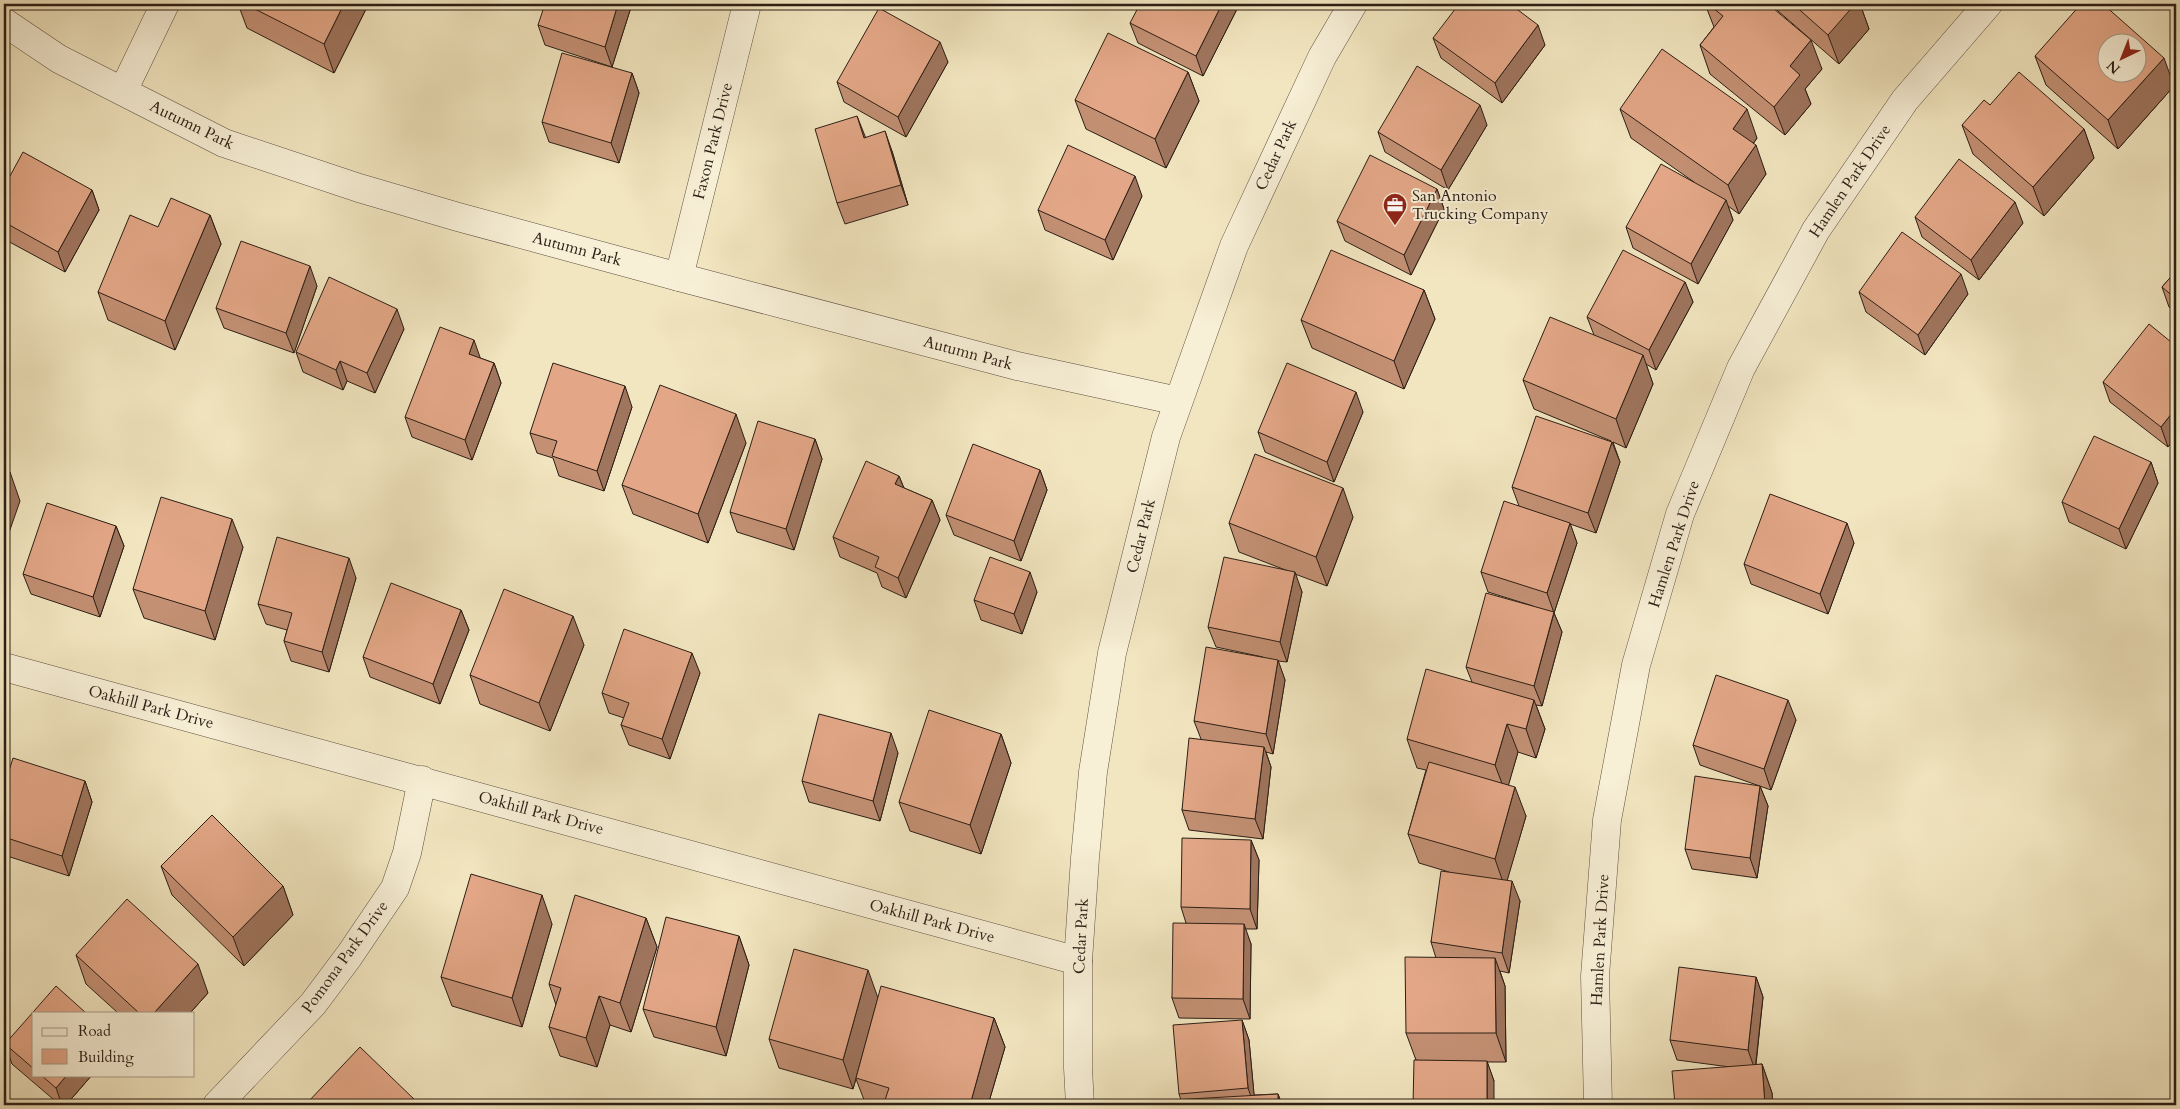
<svg xmlns="http://www.w3.org/2000/svg" width="2180" height="1109" viewBox="0 0 2180 1109" font-family="Cardo,serif">
	<rect width="100%" height="100%" fill="#f2e6c0"/>
	<filter id="stains"><feTurbulence type="fractalNoise" baseFrequency=".004" numOctaves="4"/><feColorMatrix values="0 0 0 0 .2 0 0 0 0 .09 0 0 0 0 .02 0 0 0 .5 -.17"/></filter>
	<radialGradient id="worn" r=".72"><stop offset=".6" stop-color="#630" stop-opacity="0"/><stop offset="1" stop-color="#630" stop-opacity=".3"/></radialGradient>
	<g fill="none" stroke-linecap="round" stroke-linejoin="round">
		<defs>
			<g id="minor">
				<polyline points="4,22 59,59 224,143 359,188 458,217 679,277 1017,366 1178,401"/>
				<polyline points="123,91 165,4"/>
				<polyline points="679,277 747,4"/>
				<polyline points="4,667 1078,961"/>
				<polyline points="217,1105 313,1004 349,956 395,888 407,853 422,780"/>
				<polyline points="1080,1105 1078,1068 1078,961 1085,858 1093,772 1112,653 1166,437 1234,246 1322,57 1353,4"/>
				<polyline points="1598,1105 1595,976 1607,820 1636,665 1680,514 1741,368 1816,230 1905,100 1988,4"/>
			</g>
		</defs>
		<use href="#minor" stroke="#5e5040" stroke-width="29"/>
		<use href="#minor" stroke="#f7efd6" stroke-width="28"/>
	</g>
	<g fill="#c39074" stroke="#2c1e15">
		<polygon points="238,4 368,4 368,5 334,73 247,28"/>
		<polygon points="632,4 612,67 545,45 538,25"/>
		<polygon points="1544,4 1553,4 1549,8"/>
		<polygon points="1705,4 1768,4 1822,69 1805,89 1811,104 1785,135 1710,74 1700,45 1714,27"/>
		<polygon points="1770,4 1860,4 1869,29 1839,64"/>
		<polygon points="1237,9 1203,76 1138,43 1130,23"/>
		<polygon points="1433,38 1545,45 1502,103 1441,58"/>
		<polygon points="2035,56 2174,86 2118,149 2046,85"/>
		<polygon points="948,62 906,137 844,102 837,82"/>
		<polygon points="1188,72 1199,101 1166,168 1086,129 1075,100"/>
		<polygon points="632,73 639,93 619,163 549,142 542,122"/>
		<polygon points="1990,105 2084,129 2094,158 2044,216 1973,154 1962,125"/>
		<polygon points="1620,109 1757,138 1753,144 1766,174 1739,214 1728,206 1733,220 1698,284 1633,248 1626,227 1694,182 1631,138"/>
		<polygon points="1487,125 1448,190 1385,152 1378,132"/>
		<polygon points="865,137 892,151 908,205 845,224 837,203"/>
		<polygon points="4,187 92,190 99,210 65,272 4,239"/>
		<polygon points="1437,189 1444,209 1411,275 1345,241 1337,221"/>
		<polygon points="1142,196 1113,260 1045,230 1038,210"/>
		<polygon points="210,215 221,244 175,350 108,320 98,292"/>
		<polygon points="1915,217 2023,223 1979,280 1922,237"/>
		<polygon points="2176,271 2176,313 2169,307 2162,287"/>
		<polygon points="1685,282 1693,302 1656,370 1646,364 1653,384 1626,448 1613,442 1620,462 1596,533 1570,524 1577,543 1554,613 1562,632 1542,706 1536,705 1545,729 1536,758 1518,752 1508,785 1526,816 1507,880 1520,901 1509,973 1500,971 1505,986 1506,1062 1487,1062 1494,1081 1416,1060 1406,1033 1436,958 1431,942 1449,872 1419,863 1408,834 1426,770 1417,768 1407,739 1472,682 1466,667 1533,606 1488,592 1481,572 1519,506 1512,487 1611,441 1534,409 1523,380 1594,335 1587,317"/>
		<polygon points="317,286 294,353 224,328 216,308"/>
		<polygon points="1424,290 1435,319 1404,389 1312,348 1301,320"/>
		<polygon points="1859,292 1968,294 1925,355 1866,312"/>
		<polygon points="404,329 375,393 347,381 343,390 303,372 296,352"/>
		<polygon points="2176,346 2176,437 2168,447 2110,402 2103,382"/>
		<polygon points="480,358 494,363 501,383 472,460 412,437 405,417"/>
		<polygon points="632,407 604,491 559,476 553,458 537,453 530,433"/>
		<polygon points="1363,412 1334,482 1265,452 1258,432"/>
		<polygon points="815,439 822,459 794,550 737,532 730,512"/>
		<polygon points="746,443 708,543 633,514 622,485"/>
		<polygon points="2151,462 2158,483 2126,549 2069,522 2062,502"/>
		<polygon points="1040,470 1047,490 1021,561 954,535 946,515"/>
		<polygon points="899,476 904,488 932,500 940,520 906,598 882,587 877,573 840,557 833,537"/>
		<polygon points="1353,517 1327,586 1295,574 1302,592 1287,662 1278,661 1285,680 1273,754 1266,752 1271,767 1263,839 1189,830 1182,810 1201,739 1194,721 1263,657 1216,647 1208,627 1288,571 1239,552 1229,523"/>
		<polygon points="116,526 124,546 100,617 31,594 23,574"/>
		<polygon points="1854,543 1828,614 1751,584 1744,564"/>
		<polygon points="243,547 215,640 144,618 133,589"/>
		<polygon points="356,578 329,672 291,661 284,641 287,630 266,624 258,604"/>
		<polygon points="1037,592 1022,634 981,620 974,600"/>
		<polygon points="461,610 469,630 440,704 370,677 363,657"/>
		<polygon points="584,645 550,731 480,704 470,675"/>
		<polygon points="700,673 670,759 629,745 621,725 624,718 609,713 602,693"/>
		<polygon points="1796,720 1771,790 1700,765 1693,745"/>
		<polygon points="1001,734 1011,763 981,854 910,831 899,802"/>
		<polygon points="898,753 880,821 809,802 802,781"/>
		<polygon points="85,781 92,802 69,876 4,855 4,787"/>
		<polygon points="1760,786 1768,806 1757,878 1692,869 1685,849"/>
		<polygon points="1251,840 1259,860 1257,929 1245,929 1251,944 1250,1019 1179,1018 1172,998 1186,923 1181,907"/>
		<polygon points="161,866 283,886 293,915 244,966 172,895"/>
		<polygon points="646,918 657,947 631,1032 610,1025 597,1067 560,1056 549,1027 556,1005 549,984"/>
		<polygon points="552,924 522,1027 452,1006 441,977"/>
		<polygon points="739,936 749,965 726,1056 654,1037 643,1009"/>
		<polygon points="76,955 208,993 190,1013 118,1013 86,984"/>
		<polygon points="1756,977 1763,997 1756,1065 1762,1064 1772,1093 1773,1105 1675,1105 1730,1067 1677,1060 1670,1040"/>
		<polygon points="878,997 994,1018 1005,1047 988,1105 866,1105 856,1079 853,1089 779,1068 769,1039"/>
		<polygon points="34,1013 34,1075 92,1075 66,1105 60,1105 12,1064 5,1044"/>
		<polygon points="1242,1020 1249,1040 1254,1095 1278,1094 1282,1105 1172,1105 1181,1100 1179,1094"/>
	</g>
	<g fill="#9f755e" stroke="#2c1e15">
		<polygon points="344,4 368,4 368,5 334,73 324,44"/>
		<polygon points="618,4 632,4 612,67 605,47"/>
		<polygon points="1222,4 1235,4 1237,9 1203,76 1196,56"/>
		<polygon points="1547,4 1553,4 1549,8"/>
		<polygon points="1847,4 1860,4 1869,29 1839,64 1828,35"/>
		<polygon points="1538,25 1545,45 1502,103 1495,83"/>
		<polygon points="1811,40 1822,69 1805,89 1811,104 1785,135 1774,107 1790,66"/>
		<polygon points="940,42 948,62 906,137 898,117"/>
		<polygon points="2164,58 2174,86 2118,149 2108,120"/>
		<polygon points="1188,72 1199,101 1166,168 1155,139"/>
		<polygon points="632,73 639,93 619,163 611,143"/>
		<polygon points="1480,105 1487,125 1448,190 1441,170"/>
		<polygon points="1747,109 1757,138 1743,158 1733,129"/>
		<polygon points="857,116 865,136 871,158 864,138"/>
		<polygon points="2084,129 2094,158 2044,216 2033,187"/>
		<polygon points="885,131 892,151 908,205 901,185"/>
		<polygon points="1756,145 1766,174 1739,214 1728,185"/>
		<polygon points="1135,176 1142,196 1113,260 1105,240"/>
		<polygon points="1437,189 1444,209 1411,275 1404,255"/>
		<polygon points="92,190 99,210 65,272 58,252"/>
		<polygon points="1726,200 1733,220 1698,284 1691,264"/>
		<polygon points="2015,202 2023,223 1979,280 1971,260"/>
		<polygon points="210,215 221,244 175,350 165,321"/>
		<polygon points="310,266 317,286 294,353 286,333"/>
		<polygon points="1961,274 1968,294 1925,355 1918,335"/>
		<polygon points="1685,282 1693,302 1656,370 1649,350"/>
		<polygon points="1424,290 1435,319 1404,389 1394,361"/>
		<polygon points="397,309 404,329 375,393 367,373"/>
		<polygon points="474,340 481,360 469,354"/>
		<polygon points="1643,355 1653,384 1626,448 1616,419"/>
		<polygon points="340,361 347,381 343,390 336,370"/>
		<polygon points="494,363 501,383 472,460 465,440"/>
		<polygon points="625,386 632,407 604,491 597,471"/>
		<polygon points="1356,392 1363,412 1334,482 1327,462"/>
		<polygon points="2176,408 2176,437 2168,447 2161,427"/>
		<polygon points="736,414 746,443 708,543 698,514"/>
		<polygon points="815,439 822,459 794,550 786,529"/>
		<polygon points="1612,442 1620,462 1596,533 1588,513"/>
		<polygon points="2151,462 2158,483 2126,549 2119,529"/>
		<polygon points="1040,470 1047,490 1021,561 1014,541"/>
		<polygon points="10,472 20,501 4,547 4,489"/>
		<polygon points="899,476 907,496 895,484"/>
		<polygon points="1343,488 1353,517 1327,586 1316,557"/>
		<polygon points="932,500 940,520 906,598 898,578"/>
		<polygon points="232,519 243,547 215,640 205,611"/>
		<polygon points="1570,523 1577,543 1554,613 1562,632 1542,706 1534,686 1554,613 1547,593"/>
		<polygon points="1847,523 1854,543 1828,614 1820,594"/>
		<polygon points="116,526 124,546 100,617 93,597"/>
		<polygon points="349,558 356,578 329,672 322,652"/>
		<polygon points="1030,572 1037,592 1022,634 1014,614"/>
		<polygon points="1295,572 1302,592 1287,662 1280,642"/>
		<polygon points="461,610 469,630 440,704 433,684"/>
		<polygon points="573,616 584,645 550,731 539,703"/>
		<polygon points="692,653 700,673 670,759 662,739"/>
		<polygon points="1278,660 1285,680 1273,754 1266,734"/>
		<polygon points="1534,700 1545,729 1536,758 1526,729"/>
		<polygon points="1788,700 1796,720 1771,790 1764,769"/>
		<polygon points="1507,724 1518,752 1506,794 1495,765"/>
		<polygon points="891,733 898,753 880,821 873,801"/>
		<polygon points="1001,734 1011,763 981,854 970,825"/>
		<polygon points="1264,747 1271,767 1263,839 1255,819"/>
		<polygon points="85,781 92,802 69,876 62,856"/>
		<polygon points="1760,786 1768,806 1757,878 1750,858"/>
		<polygon points="1515,787 1526,816 1505,888 1495,859"/>
		<polygon points="1251,840 1259,860 1257,929 1250,909"/>
		<polygon points="1512,881 1520,901 1509,973 1502,953"/>
		<polygon points="283,886 293,915 244,966 233,937"/>
		<polygon points="542,895 552,924 522,1027 512,998"/>
		<polygon points="646,918 657,947 631,1032 620,1003"/>
		<polygon points="1244,924 1251,944 1250,1019 1243,999"/>
		<polygon points="739,936 749,965 726,1056 716,1027"/>
		<polygon points="1495,958 1505,986 1506,1062 1496,1033"/>
		<polygon points="198,964 208,993 190,1013 154,1013"/>
		<polygon points="868,970 878,998 853,1089 843,1060"/>
		<polygon points="1756,977 1763,997 1755,1070 1748,1050"/>
		<polygon points="599,996 610,1025 597,1067 586,1038"/>
		<polygon points="994,1018 1005,1047 988,1105 970,1105"/>
		<polygon points="1242,1020 1249,1040 1255,1105 1254,1105 1248,1088"/>
		<polygon points="1487,1061 1494,1081 1494,1105 1487,1105"/>
		<polygon points="1762,1064 1772,1093 1773,1105 1765,1105"/>
		<polygon points="67,1075 92,1075 66,1105 62,1105 56,1088"/>
		<polygon points="1278,1094 1282,1105 1278,1105"/>
	</g>
	<g fill="#e3a787" stroke="#2c1e15" fill-rule="evenodd">
		<polygon points="245,4 344,4 324,44"/>
		<polygon points="545,4 618,4 605,47 538,25"/>
		<polygon points="1140,4 1222,4 1196,56 1130,23"/>
		<polygon points="1459,4 1510,4 1538,25 1495,83 1433,38"/>
		<polygon points="1708,4 1768,4 1811,40 1790,66 1800,75 1774,107 1700,45 1723,16"/>
		<polygon points="1793,4 1855,4 1828,35"/>
		<path d="M2081,4H2103L2164,58L2108,120L2035,56ZM2108,42H2138V72H2108Z"/>
		<polygon points="879,8 940,42 898,117 837,82"/>
		<polygon points="1108,33 1188,72 1155,139 1075,100"/>
		<polygon points="1662,49 1747,109 1733,129 1756,145 1728,185 1620,109"/>
		<polygon points="562,53 632,73 611,143 542,122"/>
		<polygon points="1417,66 1480,105 1441,170 1378,132"/>
		<polygon points="2019,72 2084,129 2033,187 1962,125 1984,100 1990,105"/>
		<polygon points="857,116 864,138 885,131 901,185 837,203 815,129"/>
		<polygon points="1068,145 1135,176 1105,240 1038,210"/>
		<polygon points="23,152 92,190 58,252 4,222 4,187"/>
		<polygon points="1370,155 1437,189 1404,255 1337,221"/>
		<polygon points="1959,159 2015,202 1971,260 1915,217"/>
		<polygon points="1661,164 1726,200 1691,264 1626,227"/>
		<polygon points="171,198 210,215 165,321 98,292 130,215 158,227"/>
		<polygon points="1902,232 1961,274 1918,335 1859,292"/>
		<polygon points="241,241 310,266 286,333 216,308"/>
		<polygon points="1331,250 1424,290 1394,361 1301,320"/>
		<polygon points="1623,250 1685,282 1649,350 1587,317"/>
		<polygon points="2176,271 2176,299 2162,287"/>
		<polygon points="329,277 397,309 367,373 340,361 336,370 296,352"/>
		<polygon points="1550,317 1643,355 1616,419 1523,380"/>
		<polygon points="2149,324 2176,346 2176,408 2161,427 2103,382"/>
		<polygon points="440,327 474,340 469,354 494,363 465,440 405,417"/>
		<polygon points="553,363 625,386 597,471 552,456 557,441 530,433"/>
		<polygon points="1287,363 1356,392 1327,462 1258,432"/>
		<polygon points="660,385 736,414 698,514 622,485"/>
		<polygon points="1536,416 1612,442 1588,513 1512,487"/>
		<polygon points="758,421 815,439 786,529 730,512"/>
		<polygon points="2094,436 2151,462 2119,529 2062,502"/>
		<polygon points="973,444 1040,470 1014,541 946,515"/>
		<polygon points="1255,454 1343,488 1316,557 1229,523"/>
		<polygon points="866,461 899,476 895,484 932,500 898,578 875,567 879,557 833,537"/>
		<polygon points="4,470 10,472 4,489"/>
		<polygon points="1770,494 1847,523 1820,594 1744,564"/>
		<polygon points="161,497 232,519 205,611 133,589"/>
		<polygon points="1504,501 1570,523 1547,593 1481,572"/>
		<polygon points="47,503 116,526 93,597 23,574"/>
		<polygon points="277,537 349,558 322,652 284,641 292,613 258,604"/>
		<polygon points="990,557 1030,572 1014,614 974,600"/>
		<polygon points="1224,557 1295,572 1280,642 1208,627"/>
		<polygon points="391,583 461,610 433,684 363,657"/>
		<polygon points="504,589 573,616 539,703 470,675"/>
		<polygon points="1486,593 1554,612 1534,686 1466,667"/>
		<polygon points="624,629 692,653 662,739 621,725 629,703 602,693"/>
		<polygon points="1206,647 1278,660 1266,734 1194,721"/>
		<polygon points="1426,669 1534,700 1526,729 1507,724 1495,765 1407,739"/>
		<polygon points="1716,675 1788,700 1764,769 1693,745"/>
		<polygon points="929,710 1001,734 970,825 899,802"/>
		<polygon points="819,714 891,733 873,801 802,781"/>
		<polygon points="1189,738 1264,747 1255,819 1182,810"/>
		<polygon points="13,758 85,781 62,856 4,837 4,787"/>
		<polygon points="1429,762 1515,787 1495,859 1408,834"/>
		<polygon points="1695,776 1760,786 1750,858 1685,849"/>
		<polygon points="212,815 283,886 233,937 161,866"/>
		<polygon points="1182,838 1251,840 1250,909 1181,907"/>
		<polygon points="1441,871 1512,881 1502,953 1431,942"/>
		<polygon points="471,874 542,895 512,998 441,977"/>
		<polygon points="575,895 646,918 620,1003 599,996 586,1038 549,1027 561,988 549,984"/>
		<polygon points="127,899 198,964 154,1013 139,1013 76,955"/>
		<polygon points="666,917 739,936 716,1027 643,1009"/>
		<polygon points="1173,923 1244,924 1243,999 1172,998"/>
		<polygon points="794,949 868,970 843,1060 769,1039"/>
		<polygon points="1405,957 1495,958 1496,1033 1406,1033"/>
		<polygon points="1679,967 1756,977 1748,1050 1670,1040"/>
		<polygon points="56,986 86,1013 34,1013 34,1069 5,1044"/>
		<polygon points="881,986 994,1018 970,1105 903,1105 885,1100 889,1088 856,1078"/>
		<polygon points="1242,1020 1248,1088 1179,1094 1173,1025"/>
		<polygon points="360,1047 417,1102 418,1101 423,1105 311,1105 308,1102"/>
		<polygon points="1414,1060 1487,1061 1487,1105 1413,1105"/>
		<polygon points="1762,1064 1765,1105 1675,1105 1672,1071"/>
		<polygon points="41,1075 67,1075 56,1088"/>
		<polygon points="1278,1094 1278,1105 1172,1105 1172,1100"/>
	</g>
	<defs>
		<symbol id="office-pin" viewBox="-11 -11 22 30"><path d="M0 17L-7.5 6A9.5 9.5 0 1 1 7.5 6Z" fill="#8f2418" stroke="#f7efd6"/><path d="M-6-3h4V-5.5h4V-3h4V5H-6ZM-1-4.5V-3h2v-1.5ZM-6 0V1H6V0Z" fill="#fff"/></symbol>
	</defs>
	<g fill-rule="evenodd">
		<use href="#office-pin" x="1381" y="191" width="28" height="38"/>
	</g>
	<g text-anchor="middle" dominant-baseline="central" stroke-width="4" stroke-linejoin="round" paint-order="stroke">
		<g font-size="16" fill="#2c1e15" stroke="#f7efd6">
			<text transform="translate(192 125) rotate(26)">Autumn Park</text>
			<text transform="translate(713 141) rotate(-76)">Faxon Park Drive</text>
			<text transform="translate(1276 155) rotate(-65)">Cedar Park</text>
			<text transform="translate(1850 181) rotate(-56)">Hamlen Park Drive</text>
			<text transform="translate(577 249) rotate(15)">Autumn Park</text>
			<text transform="translate(968 353) rotate(15)">Autumn Park</text>
			<text transform="translate(1141 536) rotate(-76)">Cedar Park</text>
			<text transform="translate(1674 544) rotate(-72)">Hamlen Park Drive</text>
			<text transform="translate(151 707) rotate(15)">Oakhill Park Drive</text>
			<text transform="translate(541 813) rotate(15)">Oakhill Park Drive</text>
			<text transform="translate(932 921) rotate(15)">Oakhill Park Drive</text>
			<text transform="translate(1081 936) rotate(-87)">Cedar Park</text>
			<text transform="translate(1600 940) rotate(-87)">Hamlen Park Drive</text>
			<text transform="translate(345 957) rotate(-54)">Pomona Park Drive</text>
		</g>
		<g font-size="16" fill="#2c1e15" stroke="#f7efd6" text-anchor="start">
			<text x="1412" y="196">San Antonio<tspan x="1412" dy="18">Trucking Company</tspan></text>
		</g>
	</g>
	<rect width="2180" height="1109" fill="none" stroke="#f2e6c0" stroke-width="20"/>
	<rect x="5" y="5" width="2170" height="1099" fill="none" stroke="#2c1e15" stroke-width="2.5"/>
	<rect x="10" y="10" width="2160" height="1089" fill="none" stroke="#2c1e15"/>
	<rect x="32" y="1012" width="162" height="65" fill="#f7efd6" stroke="#a69b89"/>
	<rect x="42" y="1028" width="25" height="8" fill="#f7efd6" stroke="#a69b89"/>
	<text x="78" y="1036" font-size="15" fill="#2c1e15">Road</text>
	<rect x="42" y="1049" width="25" height="15" fill="#e3a787" stroke="#a69b89"/>
	<text x="78" y="1062" font-size="15" fill="#2c1e15">Building</text>
	<g transform="translate(2122 58) rotate(223)"><circle r="24" fill="#f7efd6" stroke="#a69b89"/>
	<path d="M0-4L9 19L0 12L-9 19Z" fill="#8f2418"/>
	<text y="-8" font-size="14" font-weight="bold" text-anchor="middle" fill="#2c1e15">N</text>
	</g>
	<rect width="100%" height="100%" filter="url(#stains)"/>
	<rect width="100%" height="100%" fill="url(#worn)"/>
</svg>
